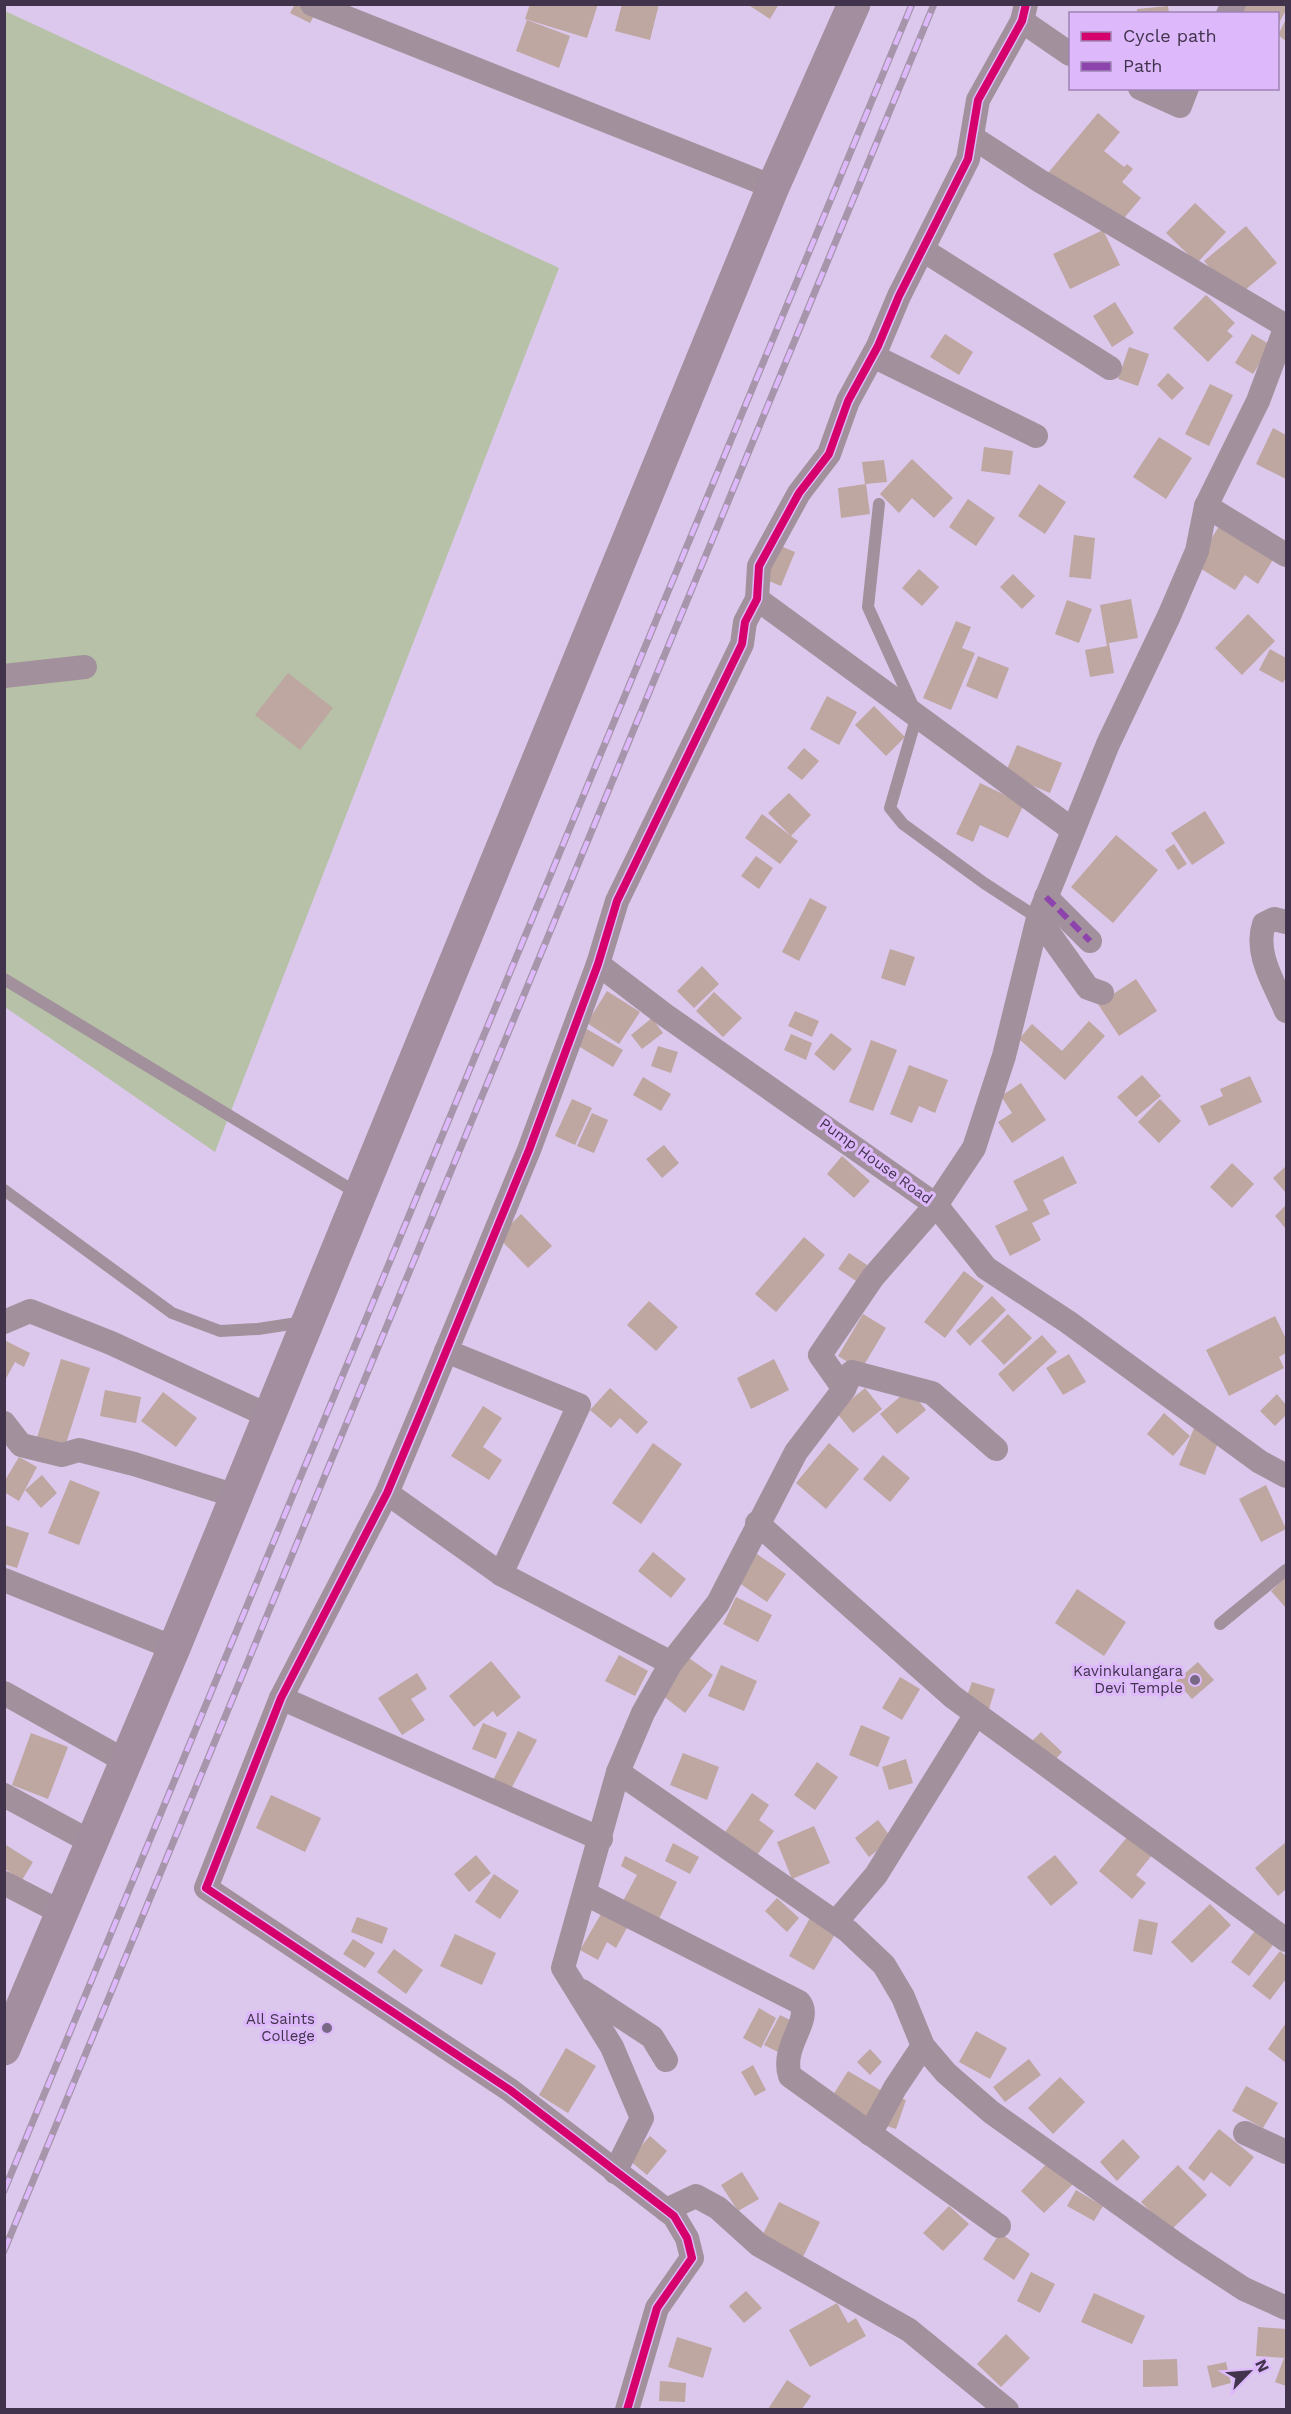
<svg xmlns="http://www.w3.org/2000/svg" width="1291" height="2414" viewBox="0 0 1291 2414" font-family="'Work Sans',sans-serif">
	<rect width="100%" height="100%" fill="#dcc8ec"/>
	<polygon fill="#b6c1a7" points="5,11 559,268 215,1152 5,1007"/>
	<g fill="#bea6a1">
		<polygon points="295,4 307,4 317,10 310,23 290,13"/>
		<polygon points="530,4 598,4 587,38 525,19"/>
		<polygon points="622,4 659,4 650,40 615,31"/>
		<polygon points="747,4 779,4 770,19"/>
		<polygon points="1241,4 1286,4 1286,10 1278,25 1278,14 1235,14"/>
		<polygon points="1168,6 1169,14 1137,14 1137,9"/>
		<polygon points="1286,19 1286,41 1278,35"/>
		<polygon points="527,20 570,36 559,68 516,51"/>
		<polygon points="1098,113 1120,132 1104,151 1124,167 1127,164 1133,169 1122,182 1141,198 1114,230 1048,173"/>
		<polygon points="1195,203 1226,232 1197,263 1166,233"/>
		<polygon points="1246,226 1277,263 1244,291 1232,293 1204,261"/>
		<polygon points="1103,230 1120,265 1070,289 1053,254"/>
		<polygon points="1206,295 1235,323 1227,331 1233,336 1208,362 1173,328"/>
		<polygon points="1115,302 1134,333 1112,347 1093,316"/>
		<polygon points="945,334 973,352 959,375 930,357"/>
		<polygon points="1252,334 1271,345 1253,374 1235,363"/>
		<polygon points="1129,347 1149,354 1138,386 1118,379"/>
		<polygon points="1168,373 1184,388 1172,400 1157,385"/>
		<polygon points="1210,384 1233,395 1209,446 1185,434"/>
		<polygon points="1273,428 1286,435 1286,479 1256,464"/>
		<polygon points="1159,437 1192,458 1166,499 1133,477"/>
		<polygon points="984,447 1013,451 1010,475 981,471"/>
		<polygon points="912,459 953,498 934,518 912,498 899,513 880,494"/>
		<polygon points="884,460 887,482 865,484 862,462"/>
		<polygon points="866,484 870,514 841,518 838,488"/>
		<polygon points="1039,484 1066,502 1045,534 1018,516"/>
		<polygon points="968,499 995,518 976,546 949,527"/>
		<polygon points="1221,523 1274,558 1258,584 1245,575 1235,590 1195,565"/>
		<polygon points="1074,535 1095,538 1091,579 1069,577"/>
		<polygon points="778,545 795,552 781,586 764,579"/>
		<polygon points="919,569 939,587 922,606 902,588"/>
		<polygon points="1013,574 1035,596 1022,609 1000,587"/>
		<polygon points="1131,599 1138,638 1109,643 1114,673 1090,677 1085,650 1107,646 1100,605"/>
		<polygon points="1067,600 1092,609 1079,643 1055,634"/>
		<polygon points="1248,614 1275,641 1242,675 1215,648"/>
		<polygon points="956,621 971,627 962,648 975,653 951,710 923,698"/>
		<polygon points="1270,649 1286,658 1286,677 1283,683 1259,670"/>
		<polygon points="978,656 1009,668 997,699 966,686"/>
		<polygon points="288,673 333,708 300,750 255,715"/>
		<polygon points="827,696 857,712 839,745 810,729"/>
		<polygon points="874,706 905,737 886,756 855,725"/>
		<polygon points="1017,745 1062,763 1050,793 1005,774"/>
		<polygon points="804,748 819,761 802,780 787,768"/>
		<polygon points="980,783 1024,804 1008,838 980,825 973,842 956,834"/>
		<polygon points="789,793 811,815 791,836 798,841 780,864 745,838 762,814 791,836 768,813"/>
		<polygon points="1205,811 1225,843 1192,865 1171,833"/>
		<polygon points="1116,835 1158,870 1113,923 1071,887"/>
		<polygon points="1174,844 1187,864 1178,870 1165,850"/>
		<polygon points="756,856 773,868 759,889 741,876"/>
		<polygon points="810,898 827,907 799,961 782,952"/>
		<polygon points="890,949 915,957 905,986 881,978"/>
		<polygon points="702,966 719,984 694,1008 677,991"/>
		<polygon points="1136,979 1157,1011 1119,1036 1098,1004"/>
		<polygon points="607,991 640,1012 619,1044 587,1023"/>
		<polygon points="714,992 742,1018 723,1037 696,1011"/>
		<polygon points="795,1011 819,1021 812,1037 788,1026"/>
		<polygon points="652,1018 663,1033 642,1049 631,1035"/>
		<polygon points="1089,1021 1105,1036 1065,1080 1019,1039 1032,1024 1062,1051"/>
		<polygon points="585,1028 623,1050 613,1067 575,1044"/>
		<polygon points="831,1033 852,1049 834,1071 814,1054"/>
		<polygon points="791,1034 812,1043 806,1060 784,1050"/>
		<polygon points="871,1040 897,1050 873,1111 849,1102"/>
		<polygon points="658,1046 678,1052 671,1073 651,1066"/>
		<polygon points="909,1065 948,1080 935,1113 919,1106 912,1123 890,1114"/>
		<polygon points="1142,1075 1161,1096 1136,1117 1117,1097"/>
		<polygon points="1250,1076 1262,1102 1209,1126 1200,1106 1223,1096 1220,1089"/>
		<polygon points="643,1077 671,1094 661,1111 633,1095"/>
		<polygon points="1021,1083 1046,1120 1012,1143 998,1122 1012,1113 1001,1096"/>
		<polygon points="572,1099 592,1108 575,1145 555,1136"/>
		<polygon points="1160,1099 1181,1121 1159,1143 1138,1122"/>
		<polygon points="592,1113 608,1120 594,1153 577,1146"/>
		<polygon points="664,1145 679,1163 662,1178 646,1159"/>
		<polygon points="842,1156 870,1181 854,1198 827,1174"/>
		<polygon points="1063,1156 1077,1183 1043,1200 1050,1214 1032,1223 1041,1240 1010,1256 995,1226 1028,1210 1013,1181"/>
		<polygon points="1232,1163 1254,1184 1232,1208 1210,1187"/>
		<polygon points="1286,1166 1286,1193 1273,1178"/>
		<polygon points="1286,1205 1286,1229 1275,1216"/>
		<polygon points="521,1214 552,1246 528,1268 498,1237"/>
		<polygon points="804,1237 825,1255 776,1312 755,1294"/>
		<polygon points="849,1253 867,1265 856,1281 838,1269"/>
		<polygon points="964,1271 984,1286 945,1338 924,1322"/>
		<polygon points="992,1296 1006,1310 970,1346 956,1331"/>
		<polygon points="649,1301 678,1327 656,1351 627,1325"/>
		<polygon points="863,1314 886,1328 861,1370 838,1356"/>
		<polygon points="1008,1314 1032,1338 1004,1365 981,1341"/>
		<polygon points="1275,1316 1286,1339 1286,1353 1279,1357 1284,1368 1229,1396 1206,1350"/>
		<polygon points="1042,1335 1057,1352 1013,1392 998,1374"/>
		<polygon points="4,1340 30,1353 24,1367 15,1362 4,1382"/>
		<polygon points="1069,1354 1086,1382 1063,1395 1046,1368"/>
		<polygon points="61,1359 90,1368 64,1450 36,1441"/>
		<polygon points="774,1359 789,1390 751,1409 737,1378"/>
		<polygon points="610,1388 648,1422 637,1434 620,1418 611,1428 590,1410"/>
		<polygon points="865,1388 882,1409 853,1433 836,1412"/>
		<polygon points="909,1389 926,1410 897,1434 880,1414"/>
		<polygon points="105,1390 141,1397 136,1423 100,1416"/>
		<polygon points="163,1392 197,1418 176,1447 141,1421"/>
		<polygon points="1277,1394 1286,1405 1286,1415 1275,1426 1260,1411"/>
		<polygon points="483,1406 502,1418 483,1447 502,1460 489,1480 451,1456"/>
		<polygon points="1164,1413 1190,1436 1173,1456 1147,1434"/>
		<polygon points="1194,1428 1220,1438 1205,1475 1179,1465"/>
		<polygon points="653,1443 682,1464 641,1524 612,1503"/>
		<polygon points="829,1443 859,1469 826,1509 796,1483"/>
		<polygon points="883,1455 910,1478 890,1502 863,1479"/>
		<polygon points="19,1457 37,1467 19,1501 4,1492 4,1482"/>
		<polygon points="42,1475 57,1493 41,1508 25,1490"/>
		<polygon points="70,1480 100,1492 79,1545 48,1533"/>
		<polygon points="1266,1485 1286,1529 1261,1542 1239,1499"/>
		<polygon points="4,1525 29,1533 17,1568 4,1564"/>
		<polygon points="653,1552 686,1579 671,1598 638,1571"/>
		<polygon points="754,1552 786,1574 767,1602 735,1580"/>
		<polygon points="1286,1577 1286,1608 1271,1591"/>
		<polygon points="1077,1589 1126,1622 1104,1656 1055,1623"/>
		<polygon points="736,1597 772,1615 758,1642 723,1624"/>
		<polygon points="619,1655 648,1671 635,1696 605,1681"/>
		<polygon points="689,1658 713,1675 685,1713 662,1695"/>
		<polygon points="491,1661 521,1697 497,1717 493,1711 474,1727 449,1696"/>
		<polygon points="1198,1662 1214,1680 1192,1699 1176,1681"/>
		<polygon points="721,1665 757,1681 744,1711 708,1696"/>
		<polygon points="417,1673 427,1689 411,1699 425,1720 402,1735 378,1698"/>
		<polygon points="900,1677 920,1689 902,1720 882,1708"/>
		<polygon points="972,1682 995,1689 989,1709 965,1701"/>
		<polygon points="483,1723 507,1733 496,1759 472,1749"/>
		<polygon points="861,1725 890,1737 878,1767 849,1755"/>
		<polygon points="518,1731 537,1740 511,1789 493,1780"/>
		<polygon points="1041,1732 1062,1752 1054,1761 1032,1741"/>
		<polygon points="31,1733 68,1747 48,1799 12,1785"/>
		<polygon points="683,1753 719,1767 707,1800 670,1785"/>
		<polygon points="906,1759 913,1783 889,1790 882,1767"/>
		<polygon points="817,1762 838,1777 815,1810 794,1795"/>
		<polygon points="752,1793 769,1805 759,1820 774,1831 755,1858 723,1835"/>
		<polygon points="271,1795 321,1818 305,1852 256,1828"/>
		<polygon points="878,1820 892,1839 869,1857 855,1838"/>
		<polygon points="814,1826 830,1863 792,1879 777,1842"/>
		<polygon points="1128,1836 1152,1855 1136,1875 1146,1883 1132,1899 1099,1871"/>
		<polygon points="1286,1842 1286,1889 1278,1896 1255,1868"/>
		<polygon points="673,1843 699,1857 690,1874 665,1861"/>
		<polygon points="6,1845 33,1862 22,1880 5,1869"/>
		<polygon points="476,1855 491,1873 469,1892 454,1874"/>
		<polygon points="1055,1855 1078,1883 1051,1906 1027,1877"/>
		<polygon points="625,1856 677,1882 659,1919 623,1901 637,1875 621,1866"/>
		<polygon points="494,1874 519,1891 500,1919 475,1902"/>
		<polygon points="777,1898 799,1918 787,1932 765,1911"/>
		<polygon points="1210,1904 1231,1925 1192,1963 1171,1942"/>
		<polygon points="604,1909 629,1924 616,1948 607,1942 598,1960 580,1950"/>
		<polygon points="811,1916 837,1931 814,1970 789,1956"/>
		<polygon points="357,1917 388,1928 382,1944 351,1932"/>
		<polygon points="1139,1919 1158,1923 1152,1955 1133,1951"/>
		<polygon points="1258,1927 1276,1941 1249,1976 1231,1962"/>
		<polygon points="455,1934 496,1953 482,1985 440,1966"/>
		<polygon points="353,1939 375,1953 365,1968 343,1954"/>
		<polygon points="394,1949 423,1970 406,1994 377,1972"/>
		<polygon points="1280,1951 1286,1956 1286,1979 1270,2000 1252,1986"/>
		<polygon points="759,2008 776,2018 761,2048 743,2038"/>
		<polygon points="780,2015 798,2024 782,2054 764,2045"/>
		<polygon points="1286,2023 1286,2063 1268,2049"/>
		<polygon points="976,2031 1007,2048 990,2079 959,2062"/>
		<polygon points="566,2048 596,2066 568,2113 539,2095"/>
		<polygon points="870,2049 882,2062 870,2075 857,2062"/>
		<polygon points="1029,2059 1041,2075 1005,2102 993,2087"/>
		<polygon points="753,2065 766,2090 755,2096 741,2072"/>
		<polygon points="848,2071 887,2094 870,2124 830,2100"/>
		<polygon points="1060,2077 1085,2102 1053,2134 1028,2108"/>
		<polygon points="1246,2086 1278,2103 1263,2128 1232,2111"/>
		<polygon points="893,2096 906,2100 896,2129 884,2125"/>
		<polygon points="1219,2129 1254,2157 1230,2187 1211,2172 1204,2181 1188,2168"/>
		<polygon points="650,2136 667,2151 647,2175 629,2160"/>
		<polygon points="1123,2139 1140,2157 1117,2181 1100,2162"/>
		<polygon points="1052,2158 1076,2181 1044,2213 1021,2191"/>
		<polygon points="1178,2165 1207,2195 1170,2231 1141,2202"/>
		<polygon points="742,2172 759,2199 738,2211 721,2185"/>
		<polygon points="1076,2190 1103,2206 1094,2221 1067,2206"/>
		<polygon points="779,2202 820,2222 802,2259 761,2238"/>
		<polygon points="949,2206 969,2224 943,2251 923,2233"/>
		<polygon points="1000,2233 1030,2254 1014,2280 983,2259"/>
		<polygon points="1031,2272 1055,2284 1040,2313 1017,2301"/>
		<polygon points="746,2291 762,2308 744,2323 729,2306"/>
		<polygon points="1094,2293 1145,2316 1132,2344 1081,2322"/>
		<polygon points="837,2303 848,2323 856,2318 866,2336 810,2367 789,2330"/>
		<polygon points="1258,2327 1286,2329 1286,2358 1256,2356"/>
		<polygon points="1006,2334 1030,2358 1001,2387 977,2364"/>
		<polygon points="677,2337 712,2348 703,2378 668,2367"/>
		<polygon points="1284,2358 1286,2359 1286,2386 1275,2382"/>
		<polygon points="1177,2359 1178,2386 1143,2387 1143,2360"/>
		<polygon points="1226,2362 1231,2383 1212,2388 1207,2366"/>
		<polygon points="787,2380 811,2396 802,2409 768,2409"/>
		<polygon points="660,2381 686,2383 685,2402 659,2401"/>
	</g>
	<g fill="none" stroke-linecap="round" stroke-linejoin="round">
		<g stroke="#a2919c" stroke-width="12">
			<polyline points="879,504 868,607 917,715 890,808 903,824 984,883 1038,918"/>
			<polyline points="4,979 357,1193"/>
			<polyline points="4,1190 172,1313 220,1331 258,1329 304,1322"/>
			<polyline points="1220,1624 1286,1570"/>
		</g>
		<g stroke="#a2919c" stroke-width="24">
			<polyline points="312,4 773,187"/>
			<polyline points="1228,14 1234,4"/>
			<polyline points="1022,21 1070,54"/>
			<polyline points="1140,88 1180,106 1187,88"/>
			<polyline points="972,137 1040,181 1286,326"/>
			<polyline points="923,250 1110,368"/>
			<polyline points="873,356 1036,436"/>
			<polyline points="1206,506 1258,401 1286,326"/>
			<polyline points="757,599 1073,830"/>
			<polyline points="4,676 85,667"/>
			<polyline points="1046,897 1090,941"/>
			<polyline points="1038,918 1088,988 1102,993"/>
			<path d="M1286,922L1274,919L1264,924C1254,954 1275,984 1286,1011"/>
			<polyline points="598,964 665,1015 936,1205 986,1268 1068,1322 1260,1462 1286,1476"/>
			<polyline points="4,1322 30,1311 111,1343 269,1416"/>
			<polyline points="446,1351 579,1405 501,1574"/>
			<polyline points="844,1389 852,1372 932,1393 996,1449"/>
			<polyline points="4,1423 21,1445 62,1455 79,1450 134,1464 236,1496"/>
			<polyline points="387,1493 501,1574 671,1663"/>
			<polyline points="757,1523 953,1697 1286,1940"/>
			<polyline points="4,1580 174,1648"/>
			<polyline points="4,1693 127,1762"/>
			<polyline points="281,1698 601,1839"/>
			<polyline points="618,1772 848,1931 884,1965 903,1997 923,2046 946,2073 991,2112 1183,2249 1244,2289 1286,2308"/>
			<polyline points="4,1795 91,1842"/>
			<polyline points="4,1883 62,1913"/>
			<path d="M586,1894L799,2002C814,2019 780,2046 790,2076L999,2226"/>
			<polyline points="836,1922 876,1875 976,1714"/>
			<polyline points="582,1991 652,2037 666,2060"/>
			<polyline points="1245,2133 1286,2152"/>
			<polyline points="870,2134 895,2088 923,2046"/>
			<polyline points="615,2172 642,2118 612,2047 563,1968 618,1772 643,1713 671,1663 718,1603 796,1452 844,1389 820,1355 873,1277 936,1205 974,1148 1004,1056 1038,918 1108,744 1169,616 1197,551 1206,506 1286,555"/>
			<polyline points="666,2210 696,2196 718,2208 759,2245 909,2330 1007,2410"/>
			<polyline points="627,2410 657,2308 692,2258 687,2238 674,2216 510,2090 206,1888 281,1698 387,1493 424,1405 529,1150 598,964 617,901 742,644 745,622 757,599 759,566 799,493 829,454 848,401 878,346 899,296 968,159 978,100 1022,21 1026,4"/>
		</g>
		<polyline stroke="#a38e9f" stroke-width="33" points="4,2049 174,1648 773,187 854,4"/>
		<defs>
			<g id="rail">
				<polyline points="4,2191 912,4"/>
				<polyline points="4,2251 934,4"/>
			</g>
		</defs>
		<use href="#rail" stroke="#a695ab" stroke-width="7"/>
		<use href="#rail" stroke="#ddb9fb" stroke-width="4.5" stroke-dasharray="14" stroke-linecap="butt"/>
		<polyline stroke="#8e44ad" stroke-width="6" stroke-dasharray="12 6" stroke-linecap="butt" points="1046,897 1090,941"/>
		<defs>
			<polyline id="cycleway" points="627,2410 657,2308 692,2258 687,2238 674,2216 510,2090 206,1888 281,1698 387,1493 424,1405 529,1150 598,964 617,901 742,644 745,622 757,599 759,566 799,493 829,454 848,401 878,346 899,296 968,159 978,100 1022,21 1026,4"/>
		</defs>
		<use href="#cycleway" stroke="#ddb9fb" stroke-width="11"/>
		<use href="#cycleway" stroke="#d6006c" stroke-width="8"/>
	</g>
	<g fill="#786785" stroke="#ddb9fb" stroke-width="2">
		<circle cx="1195" cy="1680" r="6"/>
		<circle cx="327" cy="2028" r="6"/>
	</g>
	<g text-anchor="middle" dominant-baseline="central" stroke-width="6" stroke-linejoin="round" paint-order="stroke">
		<g font-size="15" fill="#42334d" stroke="#ddb9fb">
			<text transform="translate(876 1161) rotate(36)">Pump House Road</text>
		</g>
		<g font-size="15" fill="#42334d" stroke="#ddb9fb" text-anchor="end">
			<text x="1183" y="1671">Kavinkulangara<tspan x="1183" dy="17">Devi Temple</tspan></text>
			<text x="315" y="2019">All Saints<tspan x="315" dy="17">College</tspan></text>
		</g>
	</g>
	<rect width="1291" height="2414" fill="none" stroke="#42334d" stroke-width="12"/>
	<rect x="1069" y="12" width="210" height="78" fill="#ddb9fb" stroke="#9f83b5" stroke-width="1.5"/>
	<rect x="1081" y="32" width="30" height="9" fill="#d6006c" stroke="#9f83b5" stroke-width="1.5"/>
	<text x="1123" y="42" font-size="18" fill="#42334d">Cycle path</text>
	<rect x="1081" y="62" width="30" height="9" fill="#8e44ad" stroke="#9f83b5" stroke-width="1.5"/>
	<text x="1123" y="72" font-size="18" fill="#42334d">Path</text>
	<g transform="translate(1249 2372) rotate(65)" stroke="#ddb9fb" stroke-width="4.5" paint-order="stroke">
	<path d="M0-4.5L10 22L0 15L-10 22Z" fill="#42334d"/>
	<text y="-9" font-size="16" font-weight="bold" text-anchor="middle" fill="#42334d">N</text>
	</g>
</svg>
